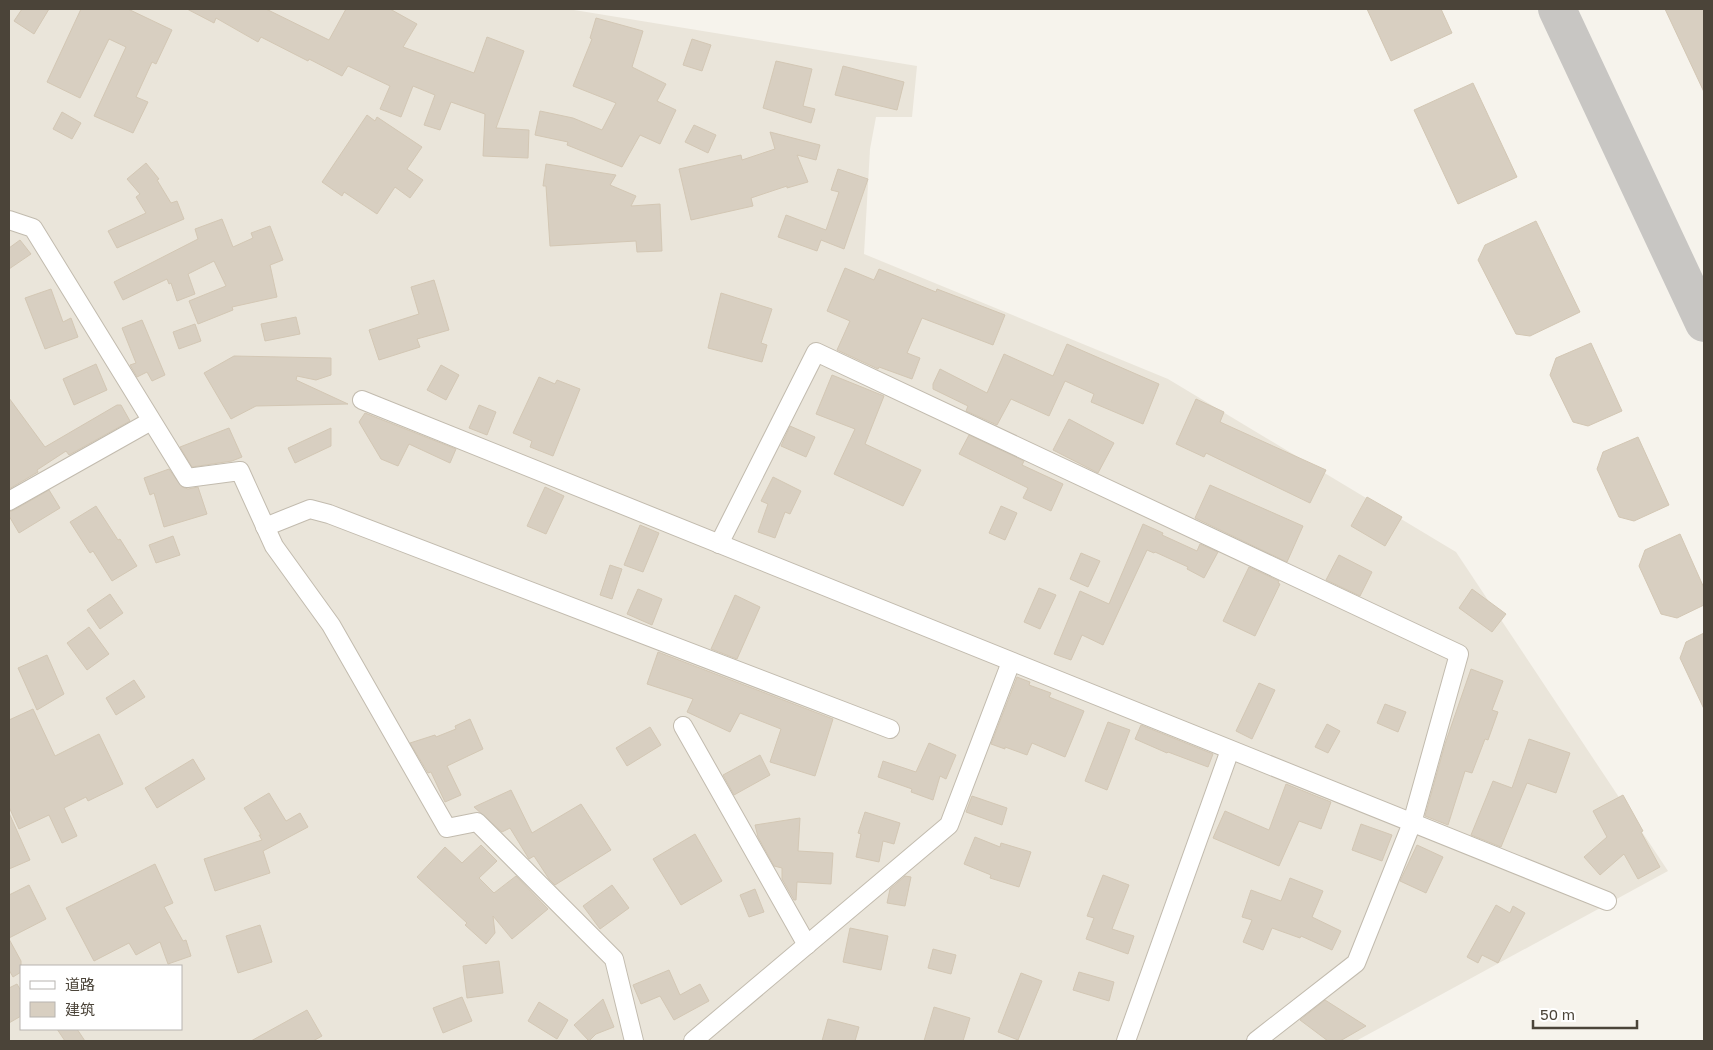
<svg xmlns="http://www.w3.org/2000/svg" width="1713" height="1050" viewBox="0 0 1713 1050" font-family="'Golos Text','Noto Sans SC',sans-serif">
	<rect width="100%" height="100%" fill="#f6f3ec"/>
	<path fill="#eae5da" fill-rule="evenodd" d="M9,9H568L917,66L912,117H876L870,149L864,254L1168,379L1456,552L1668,871L1356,1041H9ZM21,966H181V1029H21Z"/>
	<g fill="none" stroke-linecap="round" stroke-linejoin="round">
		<polyline stroke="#c8c6c3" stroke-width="38" points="1557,9 1704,323"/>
	</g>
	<g fill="#d8cfc1" stroke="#d3c7b4">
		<polygon points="22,9 49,9 34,34 14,21"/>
		<polygon points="81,9 128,9 172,30 156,64 152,62 136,97 148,102 133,133 94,116 126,47 109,39 80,98 47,82"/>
		<polygon points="187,9 266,9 329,40 346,9 390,9 417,24 403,47 474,73 487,37 524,51 496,128 529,130 528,158 483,156 485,114 451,102 440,130 424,125 435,95 413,86 401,117 380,109 390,86 348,66 342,76 309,59 308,61 261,37 258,42 216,18 214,23"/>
		<polygon points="1367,9 1441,9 1452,33 1391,61"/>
		<polygon points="1665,9 1704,9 1704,92"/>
		<polygon points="596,18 643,31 632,67 666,84 657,101 676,110 660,144 640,135 622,167 567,145 568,142 535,135 540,111 573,118 602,130 616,103 573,86 592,39 590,38"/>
		<polygon points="692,39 711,45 702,71 683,65"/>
		<polygon points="776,61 812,69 803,106 815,109 811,123 763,108"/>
		<polygon points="843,66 904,82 897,110 835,95"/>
		<polygon points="1473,83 1517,177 1458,204 1414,110"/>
		<polygon points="62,112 81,123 72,139 53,129"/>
		<polygon points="367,115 375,121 377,117 422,147 407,169 423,180 410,198 395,187 377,214 344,192 342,196 322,182"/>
		<polygon points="694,125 716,135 708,153 685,142"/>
		<polygon points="770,132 820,145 816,160 797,155 808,182 787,188 787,186 751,198 753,206 691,220 679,169 741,155 742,160 775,149"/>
		<polygon points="146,163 159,179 157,180 171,203 177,201 184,219 117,248 108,231 146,213 136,197 140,194 127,179"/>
		<polygon points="546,164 616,175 610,185 636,196 631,206 660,204 662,251 637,252 636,241 550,246 546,186 543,186"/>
		<polygon points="838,169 868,179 844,249 821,240 817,251 778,237 786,215 826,230 839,192 831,190"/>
		<polygon points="222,219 233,247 253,238 251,233 270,226 283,260 270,265 277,297 232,307 233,310 198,324 189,301 226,286 214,261 188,274 195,294 177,301 171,283 169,284 167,279 123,300 114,282 198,239 195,229"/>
		<polygon points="1536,221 1580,312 1530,336 1516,334 1478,260 1485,245"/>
		<polygon points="20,240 31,254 9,269 9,248"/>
		<polygon points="845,268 874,280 879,269 936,292 937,289 1005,315 993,345 922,318 907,353 920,358 912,379 879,367 878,369 837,350 850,321 827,311"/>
		<polygon points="434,280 449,330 417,339 420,347 379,360 369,330 419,314 411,287"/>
		<polygon points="51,289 63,322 71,318 78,337 45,349 25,298"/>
		<polygon points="721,293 772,309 761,343 767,345 762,362 708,348"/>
		<polygon points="296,317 300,334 265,341 261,324"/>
		<polygon points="142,320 165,375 152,381 147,372 137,377 130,365 136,363 122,328"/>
		<polygon points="195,324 201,341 179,349 173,332"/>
		<polygon points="1591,343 1622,411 1588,426 1573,422 1550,375 1556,358"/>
		<polygon points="1067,344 1159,384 1143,424 1091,402 1094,394 1065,381 1049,416 1011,399 997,425 966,411 968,406 933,389 933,384 940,369 987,393 1004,354 1053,376"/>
		<polygon points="234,356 331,358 331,375 316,380 297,376 296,380 348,404 256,406 231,419 204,373"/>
		<polygon points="96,364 107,390 74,405 63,379"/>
		<polygon points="441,365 459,375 446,400 427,390"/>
		<polygon points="832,375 884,396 865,444 921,470 903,506 834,474 855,429 816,414"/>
		<polygon points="539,377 555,384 557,380 580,389 553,456 530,447 532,441 513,433"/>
		<polygon points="9,398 45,447 117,405 121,405 130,421 69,455 66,451 37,470 38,472 9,489"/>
		<polygon points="1196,399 1224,412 1220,422 1326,470 1310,503 1206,453 1204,457 1176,444"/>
		<polygon points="479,405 496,412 487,435 469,428"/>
		<polygon points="365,413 456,449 450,463 409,444 398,466 381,459 359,422"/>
		<polygon points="1069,419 1114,443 1098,473 1053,450"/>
		<polygon points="790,426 815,437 806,457 781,446"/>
		<polygon points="229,428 242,457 232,461 192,467 180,447"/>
		<polygon points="331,428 331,446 295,463 288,448"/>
		<polygon points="969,435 1024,461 1022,465 1063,484 1051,511 1023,498 1028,488 959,454"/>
		<polygon points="1638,437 1669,505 1634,521 1619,517 1597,469 1603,452"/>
		<polygon points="169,469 182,487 188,489 198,487 207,514 164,527 154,493 150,495 144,478"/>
		<polygon points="773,477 801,491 790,514 785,512 775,538 758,532 768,504 761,501"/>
		<polygon points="1210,485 1303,526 1287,562 1195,518"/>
		<polygon points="545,487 564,496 546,534 527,526"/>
		<polygon points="49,490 60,508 19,533 9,516 9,512 14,510"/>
		<polygon points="1367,497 1402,517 1385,546 1351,526"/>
		<polygon points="96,506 118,540 120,539 137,566 112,581 93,551 90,553 70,522"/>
		<polygon points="1001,506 1017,513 1005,540 989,533"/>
		<polygon points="1143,524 1163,533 1162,535 1197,551 1200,544 1218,552 1204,578 1187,569 1188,567 1155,552 1154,553 1147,550 1103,645 1082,635 1071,660 1054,654 1080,591 1109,604"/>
		<polygon points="640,525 659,533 643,572 624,565"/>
		<polygon points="1680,534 1704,588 1704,605 1677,618 1661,614 1639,566 1645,550"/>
		<polygon points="173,536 180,555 156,563 149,545"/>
		<polygon points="1081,553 1100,561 1088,587 1070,579"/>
		<polygon points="1339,555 1372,572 1360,596 1326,580"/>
		<polygon points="610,565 622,569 612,599 600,595"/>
		<polygon points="1249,567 1279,581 1278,583 1280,584 1255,636 1223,621"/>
		<polygon points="1039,588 1056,595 1040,629 1024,622"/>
		<polygon points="638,589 662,599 652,625 627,614"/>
		<polygon points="1472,589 1506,614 1492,632 1459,608"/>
		<polygon points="110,594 123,613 100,629 87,610"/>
		<polygon points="735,595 760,607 737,659 711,649"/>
		<polygon points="89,627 109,654 87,670 67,643"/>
		<polygon points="1704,633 1704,709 1680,658 1686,642"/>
		<polygon points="658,652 833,719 815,776 770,762 781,729 740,713 730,732 687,712 693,699 647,684"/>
		<polygon points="47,655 64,694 37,710 18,668"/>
		<polygon points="1471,669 1503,681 1492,710 1498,712 1488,740 1485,739 1472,773 1465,771 1448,825 1425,816 1445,744"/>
		<polygon points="1017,677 1030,682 1029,685 1051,693 1049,697 1084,711 1065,757 1032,743 1027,755 1005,747 1005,749 991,744"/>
		<polygon points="134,680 145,697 116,715 106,698"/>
		<polygon points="1259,683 1275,690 1252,739 1236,731"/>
		<polygon points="1385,704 1406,712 1398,732 1377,723"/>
		<polygon points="33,709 55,756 99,734 123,784 88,801 86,797 64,808 77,836 62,843 49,815 19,829 9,807 9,720"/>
		<polygon points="470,719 483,749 447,766 461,795 445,802 431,772 428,773 410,743 435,735 436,737 456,729 455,726"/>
		<polygon points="1108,722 1130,730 1107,790 1085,781"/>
		<polygon points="1327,724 1340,731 1328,753 1315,747"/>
		<polygon points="1141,725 1213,754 1208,767 1168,752 1167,753 1135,739"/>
		<polygon points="650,727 661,745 627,766 616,748"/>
		<polygon points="1529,739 1570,753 1556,793 1527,783 1501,847 1471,835 1493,781 1512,788"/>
		<polygon points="929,743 956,755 946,779 940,776 933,800 911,792 912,789 878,777 883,761 916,772"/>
		<polygon points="760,755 770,775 734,795 723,775"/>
		<polygon points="193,759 205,779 157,808 145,788"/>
		<polygon points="1286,784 1331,802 1321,829 1299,821 1279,866 1213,838 1225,811 1269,830"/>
		<polygon points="511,790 532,833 581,804 611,850 555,885 549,879 534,856 529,859 510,828 502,832 474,807"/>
		<polygon points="269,793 286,821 300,813 308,827 263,851 270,873 215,891 204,859 262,840 259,835 261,835 244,808"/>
		<polygon points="1623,795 1643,831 1641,832 1660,867 1638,879 1624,854 1600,875 1584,857 1607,837 1593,811"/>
		<polygon points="972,796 1007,808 1002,825 966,812"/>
		<polygon points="865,812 900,823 894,844 883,841 879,862 856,857 861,834 858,833"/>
		<polygon points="9,813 30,860 9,869"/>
		<polygon points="800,818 798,851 833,853 831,884 797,882 796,900 794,900 782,879 782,868 774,866 758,837 755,825"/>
		<polygon points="1361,824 1392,835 1382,861 1352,850"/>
		<polygon points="695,834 722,881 681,905 653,859"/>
		<polygon points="975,837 1000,847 1001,843 1031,852 1019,887 990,878 991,875 964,864"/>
		<polygon points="481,845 497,861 479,878 494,893 516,876 548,909 512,939 493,916 495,933 486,944 465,925 467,923 417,877 445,847 462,863"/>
		<polygon points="1417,845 1443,857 1426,893 1400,881"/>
		<polygon points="155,864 173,903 164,907 183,941 186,940 191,956 168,964 160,942 136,955 129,943 94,961 66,908"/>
		<polygon points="1103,875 1129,885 1112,929 1134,936 1128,954 1086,939 1094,918 1087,916"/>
		<polygon points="905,876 911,877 905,906 887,903 890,889"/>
		<polygon points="1290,878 1323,891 1312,917 1341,931 1332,950 1301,936 1300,938 1272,928 1263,950 1243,942 1252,920 1242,917 1251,890 1281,901"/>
		<polygon points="29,885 46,919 9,938 9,895"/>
		<polygon points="612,885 629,908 600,929 583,906"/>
		<polygon points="755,889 764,912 749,917 740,895"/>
		<polygon points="1496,905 1510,913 1513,906 1525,913 1498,963 1482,955 1478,963 1467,957"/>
		<polygon points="260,925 272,962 238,973 226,936"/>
		<polygon points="850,928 888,936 881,970 843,962"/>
		<polygon points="9,939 21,961 21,972 13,977 9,970"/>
		<polygon points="933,949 956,955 951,974 928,968"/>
		<polygon points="499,961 503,993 467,998 463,966"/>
		<polygon points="669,970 680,995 700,984 709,1001 674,1020 660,996 641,1004 633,985"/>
		<polygon points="1079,972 1114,982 1109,1001 1073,990"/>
		<polygon points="1021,973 1042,981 1018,1040 998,1032"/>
		<polygon points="17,984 21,991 21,1016 9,1023 9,988"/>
		<polygon points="462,997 472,1021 443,1033 433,1008"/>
		<polygon points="603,999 614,1027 596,1034 589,1041 574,1025"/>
		<polygon points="1325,1000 1366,1026 1340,1041 1328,1041 1300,1020"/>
		<polygon points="539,1002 568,1020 557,1039 528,1021"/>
		<polygon points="934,1007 970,1018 963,1041 924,1041"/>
		<polygon points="307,1010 322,1036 313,1041 251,1041"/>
		<polygon points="828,1019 859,1027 855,1041 822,1041"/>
		<polygon points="57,1029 77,1029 85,1041 65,1041"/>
	</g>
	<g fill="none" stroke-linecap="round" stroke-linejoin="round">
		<defs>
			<g id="minor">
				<polyline points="9,220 33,228 187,478 240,471 274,546 331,625 447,828 477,822 614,959 634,1041"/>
				<polyline points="362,400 1607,901"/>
				<polyline points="9,501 151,421"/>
				<polyline points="265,527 310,509 329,514 890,729"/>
				<polyline points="719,544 816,352 1459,654 1412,823 1356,963 1256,1041"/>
				<polyline points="683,726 807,945"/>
				<polyline points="693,1041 949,825 1011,662"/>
				<polyline points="1126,1041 1230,750"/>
			</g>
		</defs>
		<use href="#minor" stroke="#c2bbae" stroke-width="20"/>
		<use href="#minor" stroke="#fff" stroke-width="18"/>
	</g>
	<rect width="1713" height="1050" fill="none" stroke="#4b4439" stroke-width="20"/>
	<rect x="20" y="965" width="162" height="65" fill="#ffffff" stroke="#b7b4b0"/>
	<rect x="30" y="981" width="25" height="8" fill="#ffffff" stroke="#b7b4b0"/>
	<text x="65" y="990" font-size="15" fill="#4b4439">道路</text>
	<rect x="30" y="1002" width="25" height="15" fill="#d8cfc1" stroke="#b7b4b0"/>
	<text x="65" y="1015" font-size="15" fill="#4b4439">建筑</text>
	<path d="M1533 1020v8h104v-8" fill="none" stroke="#4b4439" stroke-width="2.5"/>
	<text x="1540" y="1020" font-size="15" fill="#4b4439" stroke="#ffffff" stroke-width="4" paint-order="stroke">50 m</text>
</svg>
